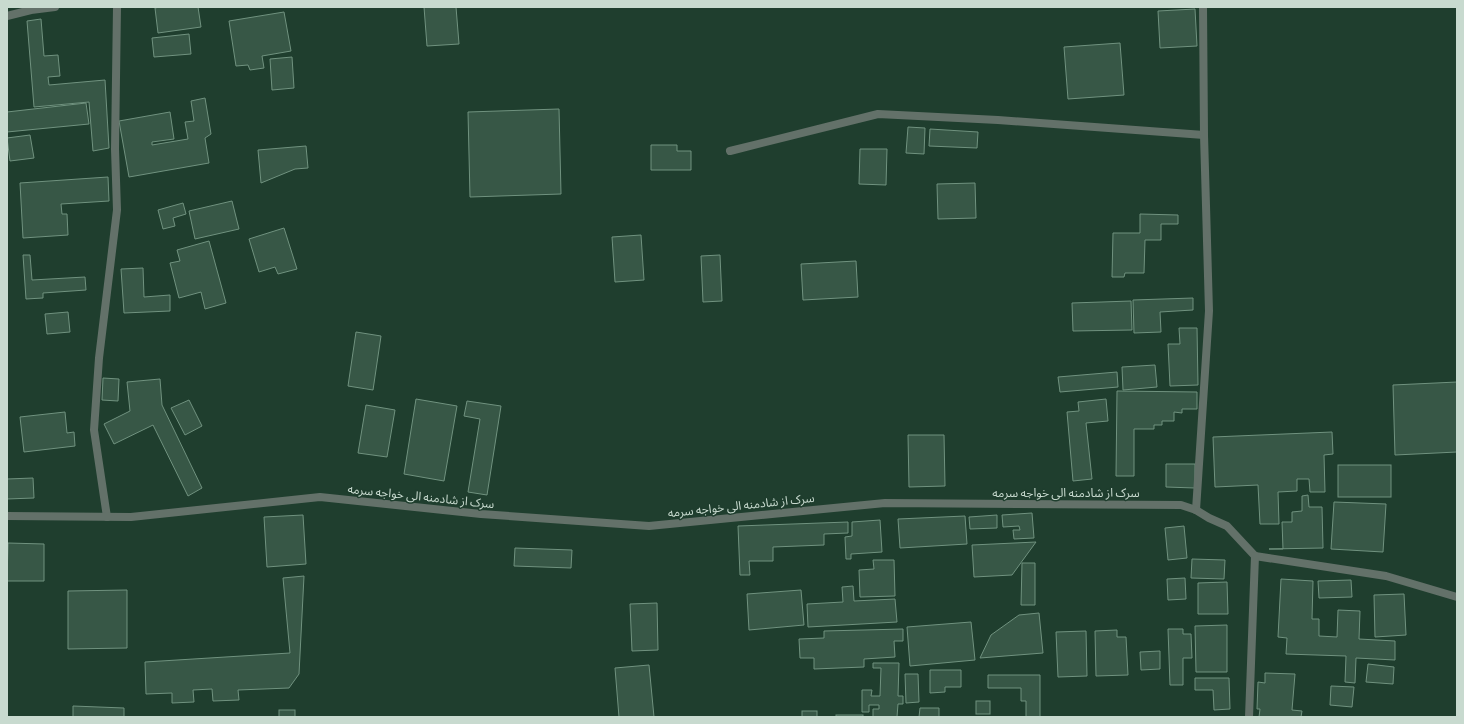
<svg xmlns="http://www.w3.org/2000/svg" width="1464" height="724" viewBox="0 0 1464 724" font-family="Manrope,'Noto Sans Arabic',sans-serif">
	<rect width="100%" height="100%" fill="#1f3e2e"/>
	<g fill="#375746" stroke="#70927f">
		<polygon points="160,7 198,7 201,27 158,33 155,8"/>
		<polygon points="424,7 456,7 459,44 427,46"/>
		<polygon points="1195,9 1197,46 1160,48 1158,11"/>
		<polygon points="284,12 291,51 262,56 264,68 250,70 248,65 236,66 229,21"/>
		<polygon points="41,19 44,56 58,55 60,76 48,77 49,85 105,80 109,148 93,151 89,102 34,107 27,21"/>
		<polygon points="189,34 191,54 154,57 152,38"/>
		<polygon points="1120,43 1124,95 1068,99 1064,47"/>
		<polygon points="292,57 294,88 272,90 270,59"/>
		<polygon points="205,98 211,134 205,138 209,163 129,177 119,121 170,112 174,139 152,142 152,145 188,139 185,122 194,121 191,101"/>
		<polygon points="86,103 89,124 7,132 7,112"/>
		<polygon points="559,109 561,194 470,197 468,112"/>
		<polygon points="908,127 925,128 924,154 906,153"/>
		<polygon points="930,129 978,132 977,148 929,146"/>
		<polygon points="30,135 34,158 10,161 7,138"/>
		<polygon points="651,145 677,145 677,151 691,151 691,170 651,170"/>
		<polygon points="306,146 308,168 295,169 261,183 258,150"/>
		<polygon points="860,149 887,149 886,185 859,184"/>
		<polygon points="108,177 109,201 61,204 62,214 67,214 68,235 23,238 20,183"/>
		<polygon points="975,183 976,218 938,219 937,184"/>
		<polygon points="232,201 239,229 195,239 189,211"/>
		<polygon points="183,203 186,214 173,218 175,226 163,229 158,210"/>
		<polygon points="1140,214 1178,215 1178,224 1161,224 1161,240 1145,240 1144,273 1125,273 1124,277 1112,277 1113,233 1140,233"/>
		<polygon points="284,228 297,269 278,274 275,267 259,272 249,239"/>
		<polygon points="641,235 644,280 615,282 612,237"/>
		<polygon points="209,241 226,303 205,309 201,292 179,298 170,263 180,261 177,250"/>
		<polygon points="23,255 30,255 32,280 85,277 86,290 43,293 43,298 26,299"/>
		<polygon points="720,255 722,301 703,302 701,256"/>
		<polygon points="856,261 858,297 803,300 801,264"/>
		<polygon points="143,268 144,297 170,295 170,311 124,313 121,269"/>
		<polygon points="1193,298 1193,310 1160,312 1161,332 1134,333 1133,300"/>
		<polygon points="1131,301 1132,330 1073,331 1072,303"/>
		<polygon points="68,312 70,332 47,334 45,314"/>
		<polygon points="1179,328 1197,328 1198,385 1170,386 1168,344 1180,344"/>
		<polygon points="356,332 381,336 373,390 348,386"/>
		<polygon points="1155,365 1157,387 1123,390 1122,367"/>
		<polygon points="1117,372 1118,387 1060,392 1058,377"/>
		<polygon points="103,378 119,379 118,401 102,400"/>
		<polygon points="160,379 162,405 202,488 188,496 153,425 114,444 104,424 130,411 127,382"/>
		<polygon points="1457,382 1457,452 1395,455 1393,385"/>
		<polygon points="1117,391 1197,392 1197,409 1182,409 1182,413 1174,412 1174,421 1162,421 1162,425 1154,425 1154,429 1134,429 1134,476 1116,476"/>
		<polygon points="416,399 457,406 444,481 404,474"/>
		<polygon points="1106,399 1108,421 1086,423 1092,479 1073,481 1067,412 1079,411 1078,402"/>
		<polygon points="189,400 202,426 185,435 171,408"/>
		<polygon points="467,401 501,406 487,495 468,492 480,419 464,416"/>
		<polygon points="366,405 395,410 387,457 358,453"/>
		<polygon points="65,412 67,433 74,432 75,446 24,452 20,417"/>
		<polygon points="1332,432 1333,454 1324,455 1325,492 1310,492 1309,479 1297,479 1297,491 1278,492 1279,524 1260,524 1258,485 1215,487 1213,437"/>
		<polygon points="908,435 944,435 945,486 909,487"/>
		<polygon points="1166,464 1195,464 1195,488 1166,487"/>
		<rect x="1338" y="465" width="53" height="32"/>
		<polygon points="33,478 34,498 7,499 7,479"/>
		<polygon points="1308,495 1309,507 1322,507 1323,548 1269,549 1283,549 1282,522 1292,522 1292,512 1302,511 1302,496"/>
		<polygon points="1334,502 1386,504 1383,552 1331,549"/>
		<polygon points="1032,513 1034,538 1014,539 1013,530 1020,530 1019,526 1003,527 1002,515"/>
		<polygon points="303,515 306,564 267,567 264,517"/>
		<polygon points="997,515 997,528 970,529 969,517"/>
		<polygon points="965,516 967,544 900,548 898,519"/>
		<polygon points="880,520 882,552 851,554 851,559 846,559 845,537 852,536 852,522"/>
		<polygon points="848,522 848,533 824,534 824,545 773,547 773,561 749,561 750,575 740,575 738,526"/>
		<polygon points="1184,526 1187,558 1168,560 1165,528"/>
		<polygon points="1036,542 1012,575 974,577 972,545"/>
		<polygon points="8,543 44,544 44,581 7,581"/>
		<polygon points="515,548 572,550 571,568 514,566"/>
		<polygon points="1192,559 1225,560 1224,579 1191,578"/>
		<polygon points="873,560 894,560 895,596 860,597 859,570 874,569"/>
		<polygon points="1022,563 1035,563 1035,605 1021,605"/>
		<polygon points="304,576 299,674 289,688 238,690 239,700 213,701 212,689 193,690 194,702 172,703 172,693 146,694 145,662 290,653 283,578"/>
		<polygon points="1185,578 1186,599 1168,600 1167,579"/>
		<polygon points="1281,579 1313,581 1312,619 1319,619 1319,636 1337,637 1338,610 1360,611 1359,639 1395,641 1395,660 1356,658 1355,683 1345,682 1346,656 1286,654 1287,638 1278,637"/>
		<polygon points="1351,580 1352,597 1319,598 1318,581"/>
		<polygon points="1227,582 1228,614 1198,614 1198,583"/>
		<polygon points="853,586 854,601 895,599 897,622 808,627 807,604 843,602 842,587"/>
		<polygon points="127,590 127,648 68,649 68,591"/>
		<polygon points="801,590 804,625 749,630 747,594"/>
		<polygon points="1404,594 1406,635 1375,637 1374,595"/>
		<polygon points="657,603 658,650 632,651 630,604"/>
		<polygon points="1039,613 1043,653 980,658 991,635 1019,615"/>
		<polygon points="971,622 975,660 910,666 907,627"/>
		<polygon points="1227,625 1227,672 1196,672 1195,626"/>
		<polygon points="903,629 903,641 894,641 895,657 864,659 864,667 814,669 814,658 800,658 799,639 824,638 824,631"/>
		<polygon points="1168,629 1183,629 1183,634 1191,634 1192,658 1183,658 1183,685 1170,685"/>
		<polygon points="1117,630 1117,637 1126,637 1128,675 1096,676 1095,631"/>
		<polygon points="1086,631 1087,676 1058,677 1056,632"/>
		<polygon points="1160,651 1160,669 1141,670 1140,652"/>
		<polygon points="873,663 899,663 898,696 903,696 903,704 898,704 897,717 873,717 873,709 879,709 879,705 869,705 869,712 862,712 862,690 872,690 871,696 880,696 881,668 873,668"/>
		<polygon points="1368,664 1394,667 1393,684 1366,682"/>
		<polygon points="649,665 654,717 619,717 615,668"/>
		<polygon points="930,670 961,670 961,687 945,687 945,692 930,693"/>
		<polygon points="1265,673 1295,674 1292,710 1302,711 1301,717 1259,717 1260,709 1257,709 1258,682 1265,683"/>
		<polygon points="905,674 918,674 919,702 906,703"/>
		<polygon points="988,675 1040,675 1040,717 994,717 1026,717 1026,701 1021,701 1021,688 988,688"/>
		<polygon points="1195,678 1229,678 1230,709 1214,710 1213,690 1195,690"/>
		<polygon points="1331,686 1354,687 1352,707 1330,705"/>
		<rect x="976" y="701" width="14" height="13"/>
		<polygon points="73,706 124,708 124,717 73,717"/>
		<polygon points="920,708 939,708 939,717 919,717"/>
		<rect x="279" y="710" width="16" height="7"/>
		<rect x="802" y="711" width="15" height="6"/>
		<rect x="836" y="715" width="27" height="2"/>
	</g>
	<g fill="none" stroke-linecap="round" stroke-linejoin="round">
		<g stroke="#637169" stroke-width="8">
			<polyline points="7,16 31,10 55,7"/>
			<polyline points="730,151 878,114 998,120 1204,135"/>
			<polyline points="1196,510 1209,311 1204,135 1203,7"/>
			<polyline points="107,517 94,430 99,358 117,210 115,149 117,7"/>
		</g>
		<g stroke="#637169" stroke-width="8">
			<polyline points="7,516 131,517 320,497 481,514 649,526 885,503 1181,505 1196,510 1209,518 1227,526 1255,556 1386,576 1457,597"/>
			<polyline points="1249,717 1255,556"/>
		</g>
	</g>
	<g text-anchor="middle" dominant-baseline="central" stroke-width="3" stroke-linejoin="round" paint-order="stroke">
		<g font-size="12" fill="#c8dacf" stroke="#1f3e2e">
			<text x="1066" y="492">سرک از شادمنه الی خواجه سرمه</text>
			<text transform="translate(421 496) rotate(6)">سرک از شادمنه الی خواجه سرمه</text>
			<text transform="translate(741 505) rotate(-6)">سرک از شادمنه الی خواجه سرمه</text>
		</g>
	</g>
	<rect width="1464" height="724" fill="none" stroke="#c8dacf" stroke-width="16"/>
</svg>
